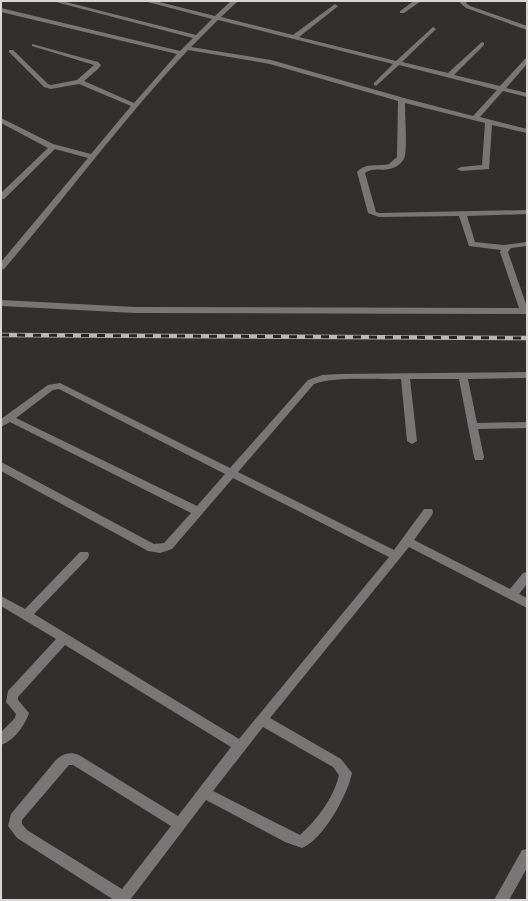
<svg xmlns="http://www.w3.org/2000/svg" width="528" height="901" viewBox="0 0 528 901" font-family="'Golos Text',sans-serif">
	<rect width="100%" height="100%" fill="#322f2f"/>
	<g fill="none" stroke-linecap="round" stroke-linejoin="round">
		<g fill="#787676" fill-rule="evenodd">
			<path d="M52,1H62L196,35L212,19L144,1H155L215,16L231,1H238L221,17L293,35L335,4L338,6L337,7L299,37L396,61L433,27L436,29L435,30L402,62L448,73L482,42L484,43V45L454,75L500,86L525,59L527,58V64L506,88L527,93V97L503,91L480,117L527,129V133L492,125L489,169L461,171L457,169L461,167L482,165L485,123L405,103C405,117 407,143 405,156C403,163 396,168 389,169C381,171 372,167 365,173L376,212L379,213L527,210V214L467,216L475,242L504,245L527,242V246L511,248L508,252L527,307V314L135,313L1,306V300L135,307L519,308L500,252L501,250L469,246L459,216L379,217L368,213L357,172C366,162 378,167 389,164L397,157L398,101L270,64L188,50C122,120 67,196 4,269L1,270V262L88,158L55,149L4,199H1V193L48,148L1,123V118L53,144L91,154L131,106L79,84L51,89L44,87L9,52V50H13L48,84L51,85L77,80L94,65L32,46V44L98,62L101,65L98,69L84,81L134,103L177,54L1,12V8L180,51L193,38ZM218,20L393,64L374,83V85L376,86L399,65L497,90L473,116L404,98L271,60L191,47Z"/>
			<polygon points="414,1 421,1 404,13 400,13 400,11"/>
			<polygon points="461,1 467,1 466,3 470,6 527,26 527,30 466,8 460,3"/>
			<path d="M527,372V378L468,379L477,423L527,422V428L478,429L484,457L483,460H475L474,457L459,379H410L417,441L412,444L407,441L401,379C376,380 337,376 314,384L238,472L394,550L424,509H432L433,512L432,515L414,540L510,589L523,573L527,572V584L519,594L527,598V608L409,547L270,718L341,759L352,773C348,794 323,840 302,848L285,842L206,800L130,900H114L17,838L8,826L11,814L55,761C62,754 69,751 79,755L178,816L231,747L65,645L18,697V700L29,713C25,725 14,741 1,745V732L15,718L16,714L6,702L8,691L56,639L1,606V596L25,609L80,552H88L89,555L88,558L34,614L239,739L389,557L233,478L172,549L160,553L148,551L1,471V462L154,544L164,543L191,513L10,422L1,427V419L48,385L60,383L230,468L308,380L322,375L340,374ZM59,389L225,474L197,506L16,418L53,390ZM263,727L333,767L339,775C334,797 317,820 300,835L213,791ZM69,765H73L171,826L122,889L27,830L22,824V820Z"/>
			<polygon points="527,849 527,868 509,900 494,900 522,850"/>
		</g>
		<defs>
			<polyline id="rail" points="1,335 527,338"/>
		</defs>
		<use href="#rail" stroke="#b9b7b7" stroke-width="4.5"/>
		<use href="#rail" stroke="#282525" stroke-width="3" stroke-dasharray="8" stroke-linecap="butt"/>
	</g>
	<rect width="528" height="901" fill="none" stroke="#d8d6d6" stroke-width="4"/>
</svg>
